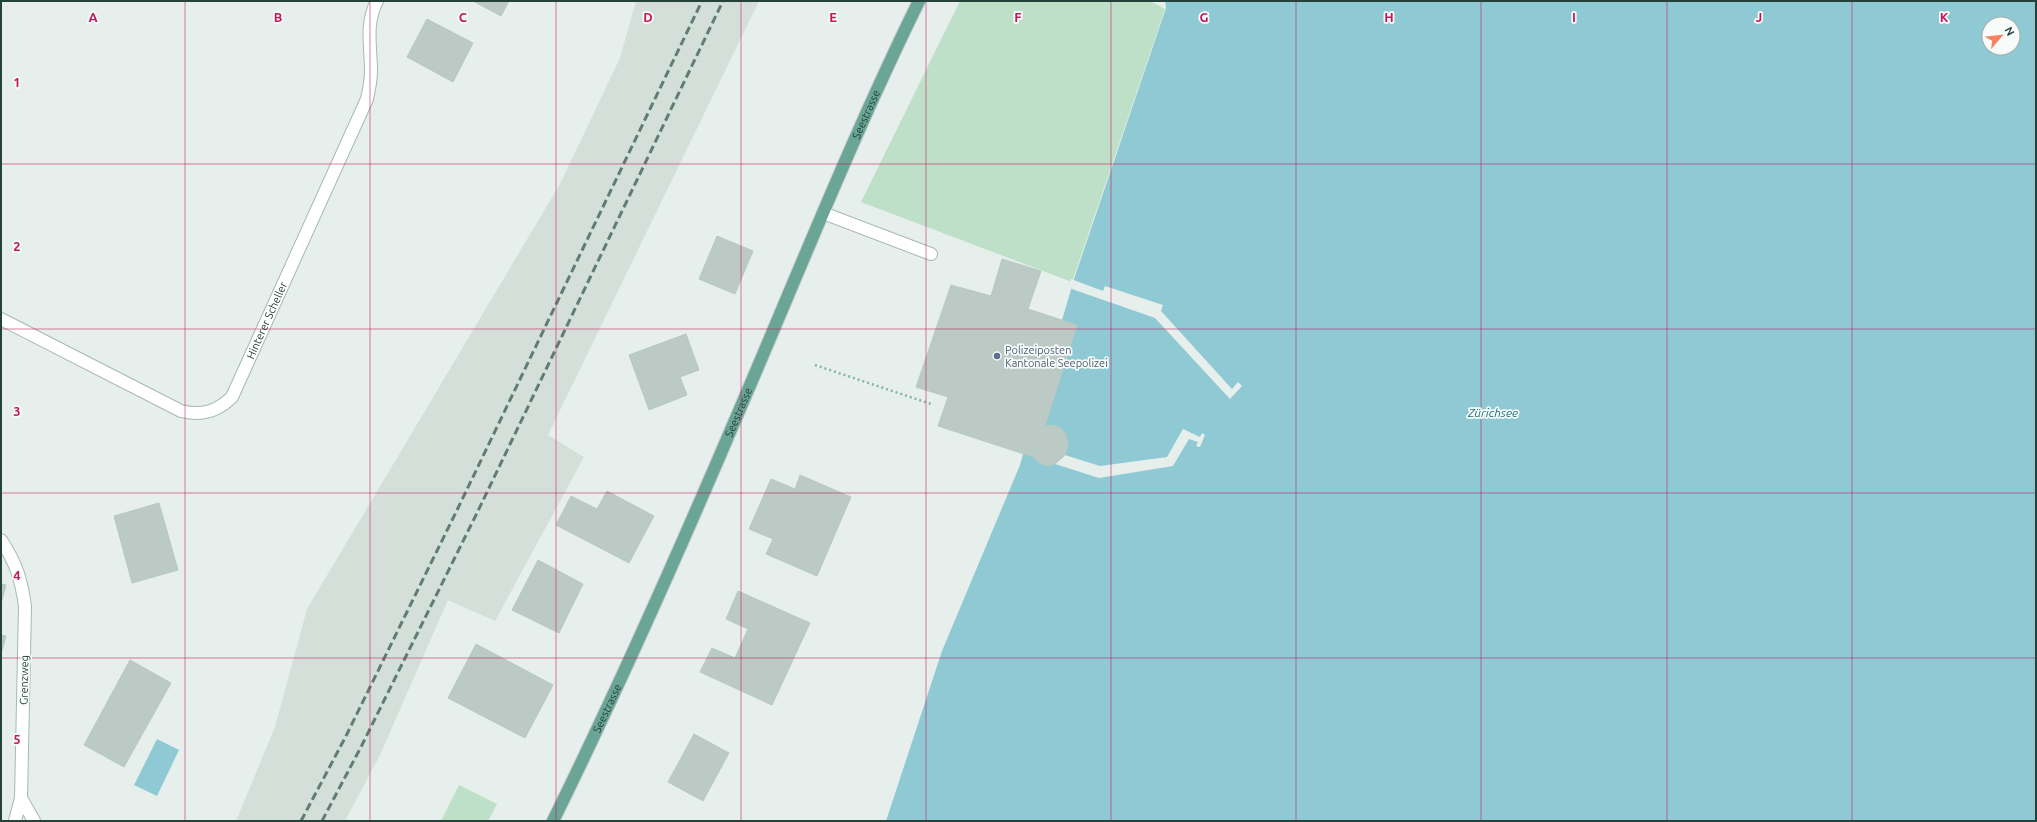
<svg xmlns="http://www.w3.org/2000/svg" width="2037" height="822" viewBox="0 0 2037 822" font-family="Ubuntu,sans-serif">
	<rect width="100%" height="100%" fill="#e6efeb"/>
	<polygon fill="#d4dfda" points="636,1 759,1 548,435 584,457 495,621 448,600 380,755 345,821 236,821 275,727 307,609 560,184 620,58"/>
	<g fill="#bfe0c8">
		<polygon points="960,1 1150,1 1165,9 1072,282 861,202"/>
		<polygon points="459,785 497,804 488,821 441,821"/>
	</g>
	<g fill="#8ec9d4" fill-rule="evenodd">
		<path d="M1165,1H2036V821H886L942,651L1020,465L1074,279L1166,8ZM1989,24H2013V48H1989Z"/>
		<polygon points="157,739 179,750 157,796 134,785"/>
	</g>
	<g fill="#e6efeb">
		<polygon points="1071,279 1103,291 1105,286 1163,305 1161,311 1232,389 1238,382 1242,386 1230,399 1155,318 1069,288"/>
		<polygon points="1183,429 1200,437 1202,433 1205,435 1200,447 1196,446 1198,442 1189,439 1173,466 1099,478 1055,464 1065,455 1100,466 1167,457"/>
	</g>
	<g fill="#bbcac4" stroke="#b8c9c2">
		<polygon points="473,1 509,1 501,16"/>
		<polygon points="427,19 473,43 453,82 407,57"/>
		<polygon points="717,236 753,251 735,294 699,279"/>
		<polygon points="1002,259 1041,271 1028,309 1077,325 1045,426 1053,425 1061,428 1066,435 1068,446 1065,455 1055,464 1048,466 1040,463 1033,457 938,426 948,397 916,387 951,285 991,296"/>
		<polygon points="686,334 699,370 680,377 687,395 649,410 629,355"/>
		<polygon points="800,475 851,497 817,576 766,554 773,539 749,529 771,479 795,489"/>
		<polygon points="607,491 654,516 629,563 556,525 571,496 597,509"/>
		<polygon points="159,503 178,570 132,583 114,516"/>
		<polygon points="538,560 583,584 559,633 512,610"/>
		<polygon points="1,584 6,585 1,604"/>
		<polygon points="738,591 810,623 772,705 700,672 712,648 735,658 748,629 726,619"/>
		<polygon points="1,635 6,636 1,654"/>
		<polygon points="476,644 553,685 525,738 448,698"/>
		<polygon points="130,660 171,683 124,767 84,745"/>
		<polygon points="694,734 729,753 703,801 668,782"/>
	</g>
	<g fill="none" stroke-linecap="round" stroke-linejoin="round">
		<defs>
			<g id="minor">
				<polyline points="823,213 931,254"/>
				<path id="s1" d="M1,319L181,411C201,416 217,412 232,397L367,99C369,90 371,80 371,71C371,47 365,24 377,1"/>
				<path d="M1,540C16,563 21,578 25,606L21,798L34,821"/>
				<polyline points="15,821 21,798"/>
			</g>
			<g id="major">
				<path id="s2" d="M553,821C618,689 678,554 736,418C796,279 852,137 919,1"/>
			</g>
		</defs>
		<use href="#minor" stroke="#a8b8b2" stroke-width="14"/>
		<use href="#major" stroke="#c2cac8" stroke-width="14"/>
		<polyline stroke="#86b3a5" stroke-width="2.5" stroke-dasharray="2 3" stroke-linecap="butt" points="815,365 931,404"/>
		<use href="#minor" stroke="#fff" stroke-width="12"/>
		<use href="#major" stroke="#6aa596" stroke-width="12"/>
		<g stroke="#5f7d75" stroke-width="3" stroke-dasharray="8 4" stroke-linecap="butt">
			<polyline points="301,821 346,736 459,506 702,1"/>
			<polyline points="322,821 362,745 476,515 723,1"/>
		</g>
	</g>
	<path fill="none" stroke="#c2185b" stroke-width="1" stroke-opacity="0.55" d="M185,1V821M370,1V821M556,1V821M741,1V821M926,1V821M1111,1V821M1296,1V821M1481,1V821M1667,1V821M1852,1V821M1,164H2036M1,329H2036M1,493H2036M1,658H2036"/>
	<circle fill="#5c6f8a" stroke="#f7fbf9" stroke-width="1.5" cx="997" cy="356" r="4"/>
	<g text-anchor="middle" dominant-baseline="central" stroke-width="3.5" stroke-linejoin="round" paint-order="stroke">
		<g font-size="11" fill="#24423a" stroke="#f7fbf9">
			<text stroke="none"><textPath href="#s2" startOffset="773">Seestrasse</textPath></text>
			<text stroke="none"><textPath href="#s1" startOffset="342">Hinterer Scheller</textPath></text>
			<text stroke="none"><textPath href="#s2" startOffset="449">Seestrasse</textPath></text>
			<text transform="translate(24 680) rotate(-89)">Grenzweg</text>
			<text stroke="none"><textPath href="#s2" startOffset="125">Seestrasse</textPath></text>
		</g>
		<g font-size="11" fill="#4e5e75" stroke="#f7fbf9" text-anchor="start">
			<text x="1005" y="350">Polizeiposten<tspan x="1005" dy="13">Kantonale Seepolizei</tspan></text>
		</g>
		<g font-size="12" font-style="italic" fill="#1c6f80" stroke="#f7fbf9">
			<text x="1493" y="412">Zürichsee</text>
		</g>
	</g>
	<g font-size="13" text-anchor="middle" font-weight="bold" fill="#c2185b" stroke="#f7fbf9" stroke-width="3.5" stroke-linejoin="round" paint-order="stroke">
		<text x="93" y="22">A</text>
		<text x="278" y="22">B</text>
		<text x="463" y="22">C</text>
		<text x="648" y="22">D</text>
		<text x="833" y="22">E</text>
		<text x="1018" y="22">F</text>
		<text x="1204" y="22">G</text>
		<text x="1389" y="22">H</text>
		<text x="1574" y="22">I</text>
		<text x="1759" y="22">J</text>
		<text x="1944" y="22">K</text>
		<text x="17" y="87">1</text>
		<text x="17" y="251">2</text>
		<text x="17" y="416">3</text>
		<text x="17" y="580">4</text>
		<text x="17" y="744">5</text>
	</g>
	<rect width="2037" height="822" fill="none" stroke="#24423a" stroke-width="4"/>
	<g transform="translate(2001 36) rotate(62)"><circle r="19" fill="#f7fbf9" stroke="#a3b1ad"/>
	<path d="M0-3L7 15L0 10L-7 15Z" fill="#f4845f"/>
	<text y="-6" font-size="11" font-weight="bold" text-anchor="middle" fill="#24423a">N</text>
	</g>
</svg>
